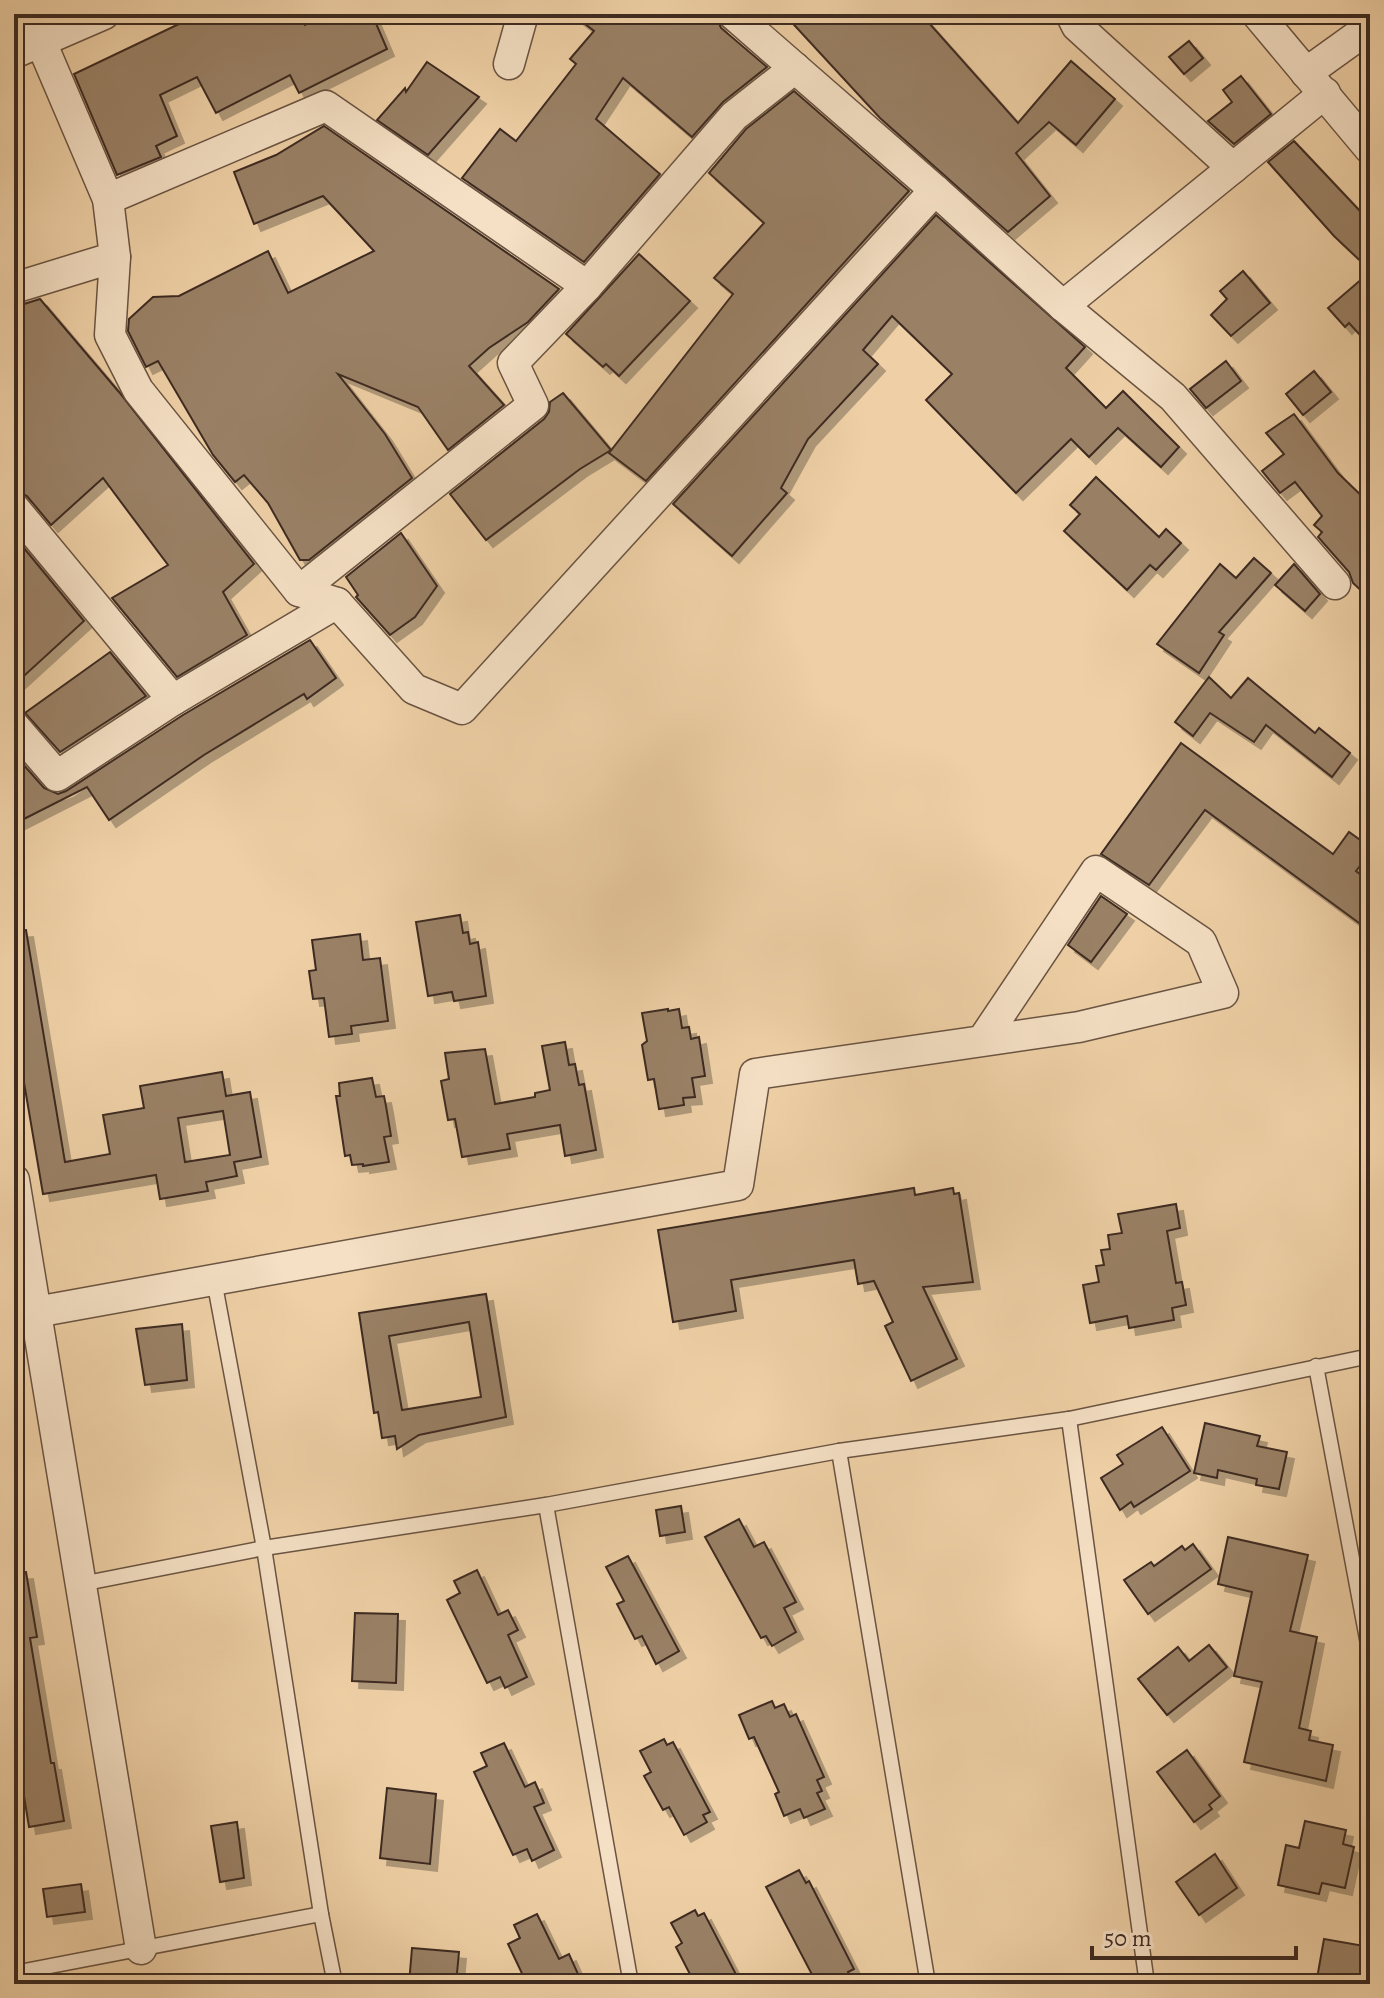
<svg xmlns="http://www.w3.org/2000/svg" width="1384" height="1998" viewBox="0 0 1384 1998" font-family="Alegreya,serif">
	<defs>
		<filter id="shadow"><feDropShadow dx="7" dy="7" stdDeviation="0" flood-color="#0004"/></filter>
	</defs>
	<rect width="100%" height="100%" fill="#efd0a6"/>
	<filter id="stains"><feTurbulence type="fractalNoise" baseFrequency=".0025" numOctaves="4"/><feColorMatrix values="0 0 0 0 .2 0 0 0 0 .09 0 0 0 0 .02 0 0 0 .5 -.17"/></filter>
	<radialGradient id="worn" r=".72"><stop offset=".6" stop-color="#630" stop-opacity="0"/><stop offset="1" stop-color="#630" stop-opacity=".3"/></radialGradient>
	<g fill="#9a8166" stroke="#3e2b21" stroke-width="2" fill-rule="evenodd" filter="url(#shadow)">
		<polygon points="174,14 300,14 305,25 315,20 317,24 342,14 372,14 387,49 299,93 290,75 216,113 197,77 160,95 177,136 156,146 161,157 117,175 74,74 179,24"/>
		<polygon points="572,14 715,14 721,28 767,67 723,102 692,137 623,78 596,119 660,174 584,262 462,178 500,129 516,141 576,64 570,59 594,31"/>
		<polygon points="784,14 921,14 1018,123 1071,61 1115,99 1076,145 1049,122 1016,153 1050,196 1008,232 880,118"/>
		<polygon points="1189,41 1203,58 1184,74 1169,57"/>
		<polygon points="427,62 479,97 428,155 377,120 405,88 406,92"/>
		<polygon points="1241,76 1271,114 1234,144 1208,121 1232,102 1223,90"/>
		<polygon points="794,91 909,191 646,481 609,453 733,294 714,278 764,223 709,173 746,129"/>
		<polygon points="324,126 559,289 528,322 489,348 469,366 504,405 448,450 418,407 338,374 385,434 412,478 309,560 300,560 268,503 244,475 235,482 213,455 158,361 146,367 128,331 129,319 153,297 179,296 268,251 288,293 374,251 323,196 254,224 234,172 276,155"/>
		<polygon points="1294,141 1359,210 1370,198 1370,270 1334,236 1268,162"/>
		<polygon points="936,215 1085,347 1066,368 1106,408 1123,391 1179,447 1161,467 1118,428 1089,457 1071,439 1016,493 926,400 952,374 892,316 863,350 878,364 808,439 781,488 787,493 732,556 673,504"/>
		<polygon points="639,254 690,301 619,376 606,364 603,367 566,334"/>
		<polygon points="1243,271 1270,303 1231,336 1211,315 1227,299 1220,291"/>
		<polygon points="1370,272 1370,346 1349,323 1345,327 1328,308"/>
		<polygon points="40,299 119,392 254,564 223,592 247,635 177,677 112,598 168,565 103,478 51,525 27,496 14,490 14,313 24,304"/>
		<polygon points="1226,361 1241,381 1206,408 1190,389"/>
		<polygon points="1314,371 1331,392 1303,415 1286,394"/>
		<polygon points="563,393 611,450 580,469 486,540 450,494 544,419 549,412 550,402"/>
		<polygon points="1294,414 1338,473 1370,504 1370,599 1353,583 1349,572 1318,537 1322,532 1314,525 1322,516 1295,482 1280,493 1262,471 1284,454 1266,433"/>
		<polygon points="1096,477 1159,537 1166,529 1181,543 1156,570 1150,565 1127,590 1064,531 1080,514 1070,505"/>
		<polygon points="401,533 437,586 415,617 390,635 356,597 358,595 346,577"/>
		<polygon points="14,536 84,621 14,685"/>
		<polygon points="1254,558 1271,573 1219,632 1224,635 1199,673 1157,644 1220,564 1236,578"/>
		<polygon points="1294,564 1320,594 1305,611 1275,585"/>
		<polygon points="310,640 336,678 307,699 304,694 204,755 109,820 87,787 14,824 14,754 44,788 58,794 66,791 183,715"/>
		<polygon points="110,652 146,696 60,752 25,713"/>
		<polygon points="1209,677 1231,698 1248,678 1315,733 1319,728 1350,753 1332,777 1266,725 1254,742 1210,713 1193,736 1175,722"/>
		<polygon points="1181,743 1333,854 1349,832 1370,847 1370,853 1356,871 1370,882 1370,931 1205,810 1149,885 1101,854"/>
		<polygon points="1101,896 1127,914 1091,962 1068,945"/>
		<polygon points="460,915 463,933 468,932 470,944 478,942 486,996 454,1001 452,992 428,996 416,922"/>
		<path d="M26,930L65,1162L110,1154L103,1115L144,1108L140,1086L222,1072L226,1096L250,1092L261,1157L234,1162L237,1176L206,1182L208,1191L160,1199L156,1175L43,1194L14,1024V931ZM223,1111L230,1155L185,1162L178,1118Z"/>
		<polygon points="360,934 363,960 380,958 388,1021 351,1026 352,1034 329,1037 324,998 313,999 309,971 316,970 312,940"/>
		<polygon points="668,1009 668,1011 679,1009 682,1028 689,1027 691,1039 699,1037 705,1076 692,1078 695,1097 683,1098 684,1105 659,1109 654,1079 648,1080 642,1045 647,1041 642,1013"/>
		<polygon points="565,1042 569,1065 575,1064 579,1085 584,1084 596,1150 565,1156 560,1125 507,1134 510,1149 462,1157 455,1119 448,1120 441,1081 449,1079 445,1053 485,1049 495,1104 535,1097 535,1093 550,1090 542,1046"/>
		<polygon points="372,1078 376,1097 384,1096 386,1106 391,1136 384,1137 389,1162 363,1166 363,1164 352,1165 350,1155 345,1156 336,1096 340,1096 339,1083"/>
		<polygon points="914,1188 915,1195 953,1188 954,1194 959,1193 973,1282 923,1287 957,1359 911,1381 885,1326 893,1322 874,1281 858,1284 854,1260 731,1280 736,1311 673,1322 658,1230"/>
		<polygon points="1176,1204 1180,1228 1167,1231 1176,1283 1182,1282 1186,1305 1172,1308 1174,1320 1129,1328 1127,1316 1090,1323 1083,1285 1099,1282 1096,1266 1104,1265 1101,1250 1110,1249 1108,1235 1122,1233 1118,1214"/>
		<path d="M486,1294L506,1417L419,1435L397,1449L395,1436L382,1438L378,1412L374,1413L359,1313ZM469,1322L481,1397L402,1410L389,1336Z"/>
		<polygon points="182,1324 187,1380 145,1385 136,1329"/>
		<polygon points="1205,1423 1260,1436 1257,1446 1287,1452 1279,1489 1256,1485 1257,1479 1218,1470 1217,1478 1194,1473"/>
		<polygon points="1162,1427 1190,1471 1134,1507 1131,1502 1120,1510 1101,1478 1123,1464 1117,1455"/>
		<polygon points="681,1506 685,1532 660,1536 656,1510"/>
		<polygon points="739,1519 754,1547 764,1542 796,1602 784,1608 796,1632 772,1646 766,1636 761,1638 705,1537"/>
		<polygon points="1228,1537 1308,1555 1290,1631 1317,1637 1299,1728 1311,1731 1309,1740 1333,1745 1326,1781 1244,1762 1262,1682 1234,1676 1252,1592 1218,1584"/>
		<polygon points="1193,1544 1211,1569 1148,1614 1124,1580 1151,1562 1154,1566 1182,1546 1185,1550"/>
		<polygon points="628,1556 679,1651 656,1664 642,1636 635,1639 617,1604 624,1601 606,1567"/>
		<polygon points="477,1570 498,1615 508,1610 518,1630 508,1635 527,1677 505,1688 500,1677 487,1683 447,1600 460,1593 454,1581"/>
		<polygon points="26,1572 37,1637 30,1638 51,1763 54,1763 64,1821 29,1827 14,1734 14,1573"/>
		<polygon points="355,1613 398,1614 396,1683 352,1681"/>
		<polygon points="1209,1645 1227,1667 1167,1715 1138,1679 1178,1647 1189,1661"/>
		<polygon points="772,1701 775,1708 784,1704 790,1717 796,1714 824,1777 817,1780 822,1791 817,1793 825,1809 804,1818 800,1809 784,1816 775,1794 779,1792 754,1737 749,1739 739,1715"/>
		<polygon points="664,1739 667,1745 673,1742 710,1812 703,1815 707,1822 684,1835 669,1807 663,1810 644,1776 651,1772 640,1751"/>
		<polygon points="504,1743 525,1787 535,1782 544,1803 534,1807 554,1850 532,1861 527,1849 513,1855 474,1772 487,1766 481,1753"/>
		<polygon points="1187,1750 1220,1796 1209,1805 1212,1809 1194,1822 1157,1772"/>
		<polygon points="387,1788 436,1794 430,1864 380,1858"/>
		<polygon points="1305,1821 1346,1830 1343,1844 1354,1847 1345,1888 1322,1883 1319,1894 1278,1885 1286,1845 1299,1848"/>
		<polygon points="237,1822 244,1878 220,1882 211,1826"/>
		<polygon points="1215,1854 1237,1888 1199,1915 1176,1882"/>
		<polygon points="799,1870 806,1883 809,1881 854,1969 848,1972 854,1984 817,1984 766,1887"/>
		<polygon points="81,1884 85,1912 47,1917 43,1889"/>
		<polygon points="695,1910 698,1916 704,1913 741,1984 695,1984 676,1947 682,1943 671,1923"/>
		<polygon points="537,1914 559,1959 569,1954 578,1974 557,1984 527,1984 508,1944 520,1938 514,1925"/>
		<polygon points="1324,1939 1370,1947 1370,1984 1316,1984"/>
		<polygon points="412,1948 459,1952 456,1984 409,1984"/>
	</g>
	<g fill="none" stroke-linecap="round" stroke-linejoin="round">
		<defs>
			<g id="lane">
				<polyline points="1316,1366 1370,1655"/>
				<polyline points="1069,1419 1147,1984"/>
				<polyline points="839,1451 928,1984"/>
				<polyline points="546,1505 631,1984"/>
				<polyline points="81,1584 264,1548 214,1280"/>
				<polyline points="14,1973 321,1914"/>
				<polyline points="335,1984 321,1914 264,1548 546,1505 839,1451 1069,1419 1370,1356"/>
			</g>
			<g id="street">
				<polyline points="733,14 935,190 1063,306 1173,397 1335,584"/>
				<polyline points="1071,14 1077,26 1233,168"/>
				<polyline points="1257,14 1370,149"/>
				<polyline points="14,53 104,14"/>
				<polyline points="509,64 523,14"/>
				<polyline points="1306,73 1370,27"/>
				<polyline points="108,199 326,106 587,286"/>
				<polyline points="115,257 110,335 138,390 299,591 337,603 414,689 462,709 935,190"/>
				<polyline points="14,288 115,257 108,199 29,14"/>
				<polyline points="1063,306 1325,93"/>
				<polyline points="14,508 173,700"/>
				<polyline points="299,591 533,405 513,363 587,286 734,116 795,68"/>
				<polyline points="14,726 57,776 173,700 337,603"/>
				<polyline points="14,1180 141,1949"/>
				<polyline points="36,1312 738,1185 755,1074 1079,1027 1223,993 1201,942 1096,871 982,1041"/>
			</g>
		</defs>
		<use href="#lane" stroke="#6a5442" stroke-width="17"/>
		<use href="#street" stroke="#6a5442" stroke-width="33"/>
		<use href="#lane" stroke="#f5e0c5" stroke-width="14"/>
		<use href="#street" stroke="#f5e0c5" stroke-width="30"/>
	</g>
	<rect width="1384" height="1998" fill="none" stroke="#efd0a6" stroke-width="48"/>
	<rect x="16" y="16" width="1352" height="1966" fill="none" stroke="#3e2b21" stroke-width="4"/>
	<rect x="24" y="24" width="1336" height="1950" fill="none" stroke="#3e2b21" stroke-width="2"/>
	<path d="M1092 1946v12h204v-12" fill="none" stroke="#3e2b21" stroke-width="4"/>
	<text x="1104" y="1946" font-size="24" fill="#3e2b21" stroke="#f5e0c5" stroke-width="6" paint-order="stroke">50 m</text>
	<rect width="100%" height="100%" filter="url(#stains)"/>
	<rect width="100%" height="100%" fill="url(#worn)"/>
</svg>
